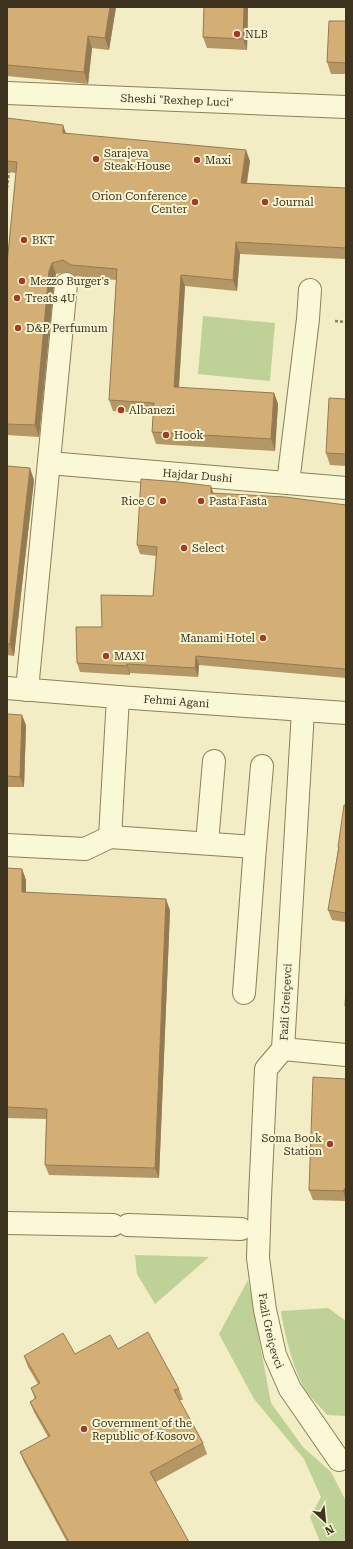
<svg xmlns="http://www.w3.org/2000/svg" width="353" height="1549" viewBox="0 0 353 1549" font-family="'Roboto Serif',serif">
	<rect width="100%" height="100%" fill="#f2edc4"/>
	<g fill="#bed196">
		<polygon points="203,316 275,323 270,381 198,374"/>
		<polygon points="135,1255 209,1257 155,1304 137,1274"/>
		<polygon points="248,1280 271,1403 303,1447 331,1472 346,1501 346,1542 320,1542 310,1517 321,1497 304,1459 254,1399 219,1334"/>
		<path d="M328,1308L346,1321V1416L327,1415C320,1406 308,1396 303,1386C293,1366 284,1333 281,1311Z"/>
	</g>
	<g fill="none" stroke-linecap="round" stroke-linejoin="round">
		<defs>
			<g id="minor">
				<path id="s1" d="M7,93L346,107"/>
				<path id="s2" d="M49,463L346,488"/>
				<polyline points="288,483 308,319 310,290"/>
				<path id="s3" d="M7,688L118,697L346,713"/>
				<polyline points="27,690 66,284"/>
				<path id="s4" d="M303,711L283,1049L266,1069L260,1197L258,1258L265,1310L275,1355L290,1389L339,1460"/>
				<polyline points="110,837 255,847 244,993"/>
				<polyline points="207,843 214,761"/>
				<polyline points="7,845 85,849 110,837 118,697"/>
				<polyline points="255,847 262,766"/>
				<polyline points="283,1049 346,1055"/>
				<polyline points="7,1223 113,1225"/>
				<polyline points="128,1225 241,1229"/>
			</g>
		</defs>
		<use href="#minor" stroke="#8e7f58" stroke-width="24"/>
		<g stroke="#8e7f58" stroke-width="2.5" stroke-dasharray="3 2" stroke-linecap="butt">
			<polyline points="7,188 9,172"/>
			<polyline points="335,321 346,322"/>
		</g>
		<use href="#minor" stroke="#fbf8d8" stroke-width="22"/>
	</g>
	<g fill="#b59665">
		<polygon points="7,7 116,7 109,50 92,48 88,84 7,76"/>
		<polygon points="248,7 247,50 207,48 203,37"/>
		<polygon points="346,21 346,74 331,74 327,62"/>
		<polygon points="7,118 66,133 250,161 247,183 346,188 346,259 240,254 237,291 185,286 179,388 274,393 278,404 275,451 156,444 152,432 153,414 113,411 109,400 116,280 75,276 67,272 56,274 54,283 39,437 7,435 7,264 16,173 7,172"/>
		<polygon points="346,399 346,466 330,465 326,453"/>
		<polygon points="7,466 34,480 14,656 7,655"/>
		<polygon points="213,493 346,505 346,678 199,665 198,677 130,673 130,675 80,672 77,663 102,627 153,596 156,556 140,554 137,545"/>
		<polygon points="7,714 26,725 24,787 7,787"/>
		<polygon points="346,805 346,922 332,920 328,910 338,849 338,847"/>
		<polygon points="7,868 22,869 26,880 26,892 170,910 159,1178 49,1175 45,1165 46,1119 7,1118"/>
		<polygon points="346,1079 346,1201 313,1200 309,1190"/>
		<polygon points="118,1349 179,1389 183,1400 179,1400 203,1443 207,1454 156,1482 189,1542 67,1542 24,1462 20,1452 48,1437 34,1412 30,1402 35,1399 31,1388 38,1384 28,1367 24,1356 75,1354"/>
	</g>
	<g fill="#947a53">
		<polygon points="110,7 116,7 109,50 105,38"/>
		<polygon points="244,7 248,7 247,50 243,39"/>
		<polygon points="88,36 92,48 88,84 84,72"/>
		<polygon points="63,125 67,136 63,133"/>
		<polygon points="246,150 250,161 245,194 241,183"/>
		<polygon points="236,242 240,254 237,291 233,280"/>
		<polygon points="52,263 56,274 54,283 39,437 35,425 49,271"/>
		<polygon points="181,275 185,286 178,399 174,387"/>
		<polygon points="274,393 278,404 275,451 271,439"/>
		<polygon points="30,468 34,480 14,656 10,644"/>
		<polygon points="211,486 214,495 211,493"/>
		<polygon points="196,656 199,665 198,677 195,668"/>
		<polygon points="127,664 130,673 130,675 127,666"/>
		<polygon points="22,715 26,725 24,787 20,777"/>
		<polygon points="22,869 26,880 26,903 22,892"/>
		<polygon points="166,899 170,910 159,1178 155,1168"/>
		<polygon points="346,1187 346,1200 343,1191"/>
	</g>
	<g fill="#d3af76" stroke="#947a53">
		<polygon points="7,7 110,7 105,38 88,36 84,72 7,65"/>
		<polygon points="204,7 244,7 243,39 203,37"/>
		<polygon points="329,21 346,21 346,63 327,62"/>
		<polygon points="7,118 63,125 63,133 246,150 241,183 346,188 346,248 236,242 233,280 181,275 174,387 274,393 271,439 152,432 154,403 109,400 117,269 71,265 63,260 52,263 49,271 35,425 7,424 7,264 17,162 7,161"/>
		<polygon points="329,398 346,399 346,454 326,453"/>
		<polygon points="7,466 30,468 10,644 7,644"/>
		<polygon points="141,479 179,482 211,486 211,493 285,497 346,505 346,669 196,656 195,668 127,664 127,666 77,663 76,627 102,627 101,595 153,596 157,547 137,545"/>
		<polygon points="7,714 22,715 20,777 7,776"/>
		<polygon points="344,805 346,805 346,913 328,910 339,847 338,847"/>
		<polygon points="7,868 22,869 22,892 166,899 155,1168 45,1165 47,1109 7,1107"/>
		<polygon points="346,989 346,1006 345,1006"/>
		<polygon points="313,1077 346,1079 346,1187 343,1191 309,1190"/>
		<polygon points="148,1332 179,1389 174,1390 203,1443 150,1472 189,1542 69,1542 20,1452 50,1436 30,1402 36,1398 31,1388 40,1383 24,1356 63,1333 75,1354 110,1335 118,1349"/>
	</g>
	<g fill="#a23c23" stroke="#f8f5d4" stroke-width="1.5">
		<circle cx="237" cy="34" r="4"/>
		<circle cx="96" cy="159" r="4"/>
		<circle cx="197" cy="160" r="4"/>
		<circle cx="195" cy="202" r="4"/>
		<circle cx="265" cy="202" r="4"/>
		<circle cx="24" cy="240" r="4"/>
		<circle cx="22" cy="281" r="4"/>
		<circle cx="17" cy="298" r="4"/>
		<circle cx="18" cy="328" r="4"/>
		<circle cx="121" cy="410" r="4"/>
		<circle cx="166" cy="435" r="4"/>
		<circle cx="163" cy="501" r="4"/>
		<circle cx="201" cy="501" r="4"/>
		<circle cx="184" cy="548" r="4"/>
		<circle cx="263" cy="638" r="4"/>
		<circle cx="106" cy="656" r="4"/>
		<circle cx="330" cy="1144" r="4"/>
		<circle cx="84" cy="1429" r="4"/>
	</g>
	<g text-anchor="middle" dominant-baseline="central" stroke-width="4" stroke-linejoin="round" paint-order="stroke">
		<g font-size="11" fill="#3d331e" stroke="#f8f5d4" text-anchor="start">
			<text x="245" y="34">NLB</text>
			<text x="104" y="153">Sarajeva<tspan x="104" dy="13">Steak House</tspan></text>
			<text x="205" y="160">Maxi</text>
			<text x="187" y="196" text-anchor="end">Orion Conference<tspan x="187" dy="13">Center</tspan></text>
			<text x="273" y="202">Journal</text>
			<text x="32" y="240">BKT</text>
			<text x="30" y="281">Mezzo Burger's</text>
			<text x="25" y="298">Treats 4U</text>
			<text x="26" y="328">D&amp;P Perfumum</text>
			<text x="129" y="410">Albanezi</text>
			<text x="174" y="435">Hook</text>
			<text x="155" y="501" text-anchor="end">Rice C</text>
			<text x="209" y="501">Pasta Fasta</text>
			<text x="192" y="548">Select</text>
			<text x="255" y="638" text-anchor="end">Manami Hotel</text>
			<text x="114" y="656">MAXI</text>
			<text x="322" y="1138" text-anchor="end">Soma Book<tspan x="322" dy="13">Station</tspan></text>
			<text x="92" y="1423">Government of the<tspan x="92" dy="13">Republic of Kosovo</tspan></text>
		</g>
		<g font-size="11" fill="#3d331e" stroke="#f8f5d4">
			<text stroke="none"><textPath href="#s1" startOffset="170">Sheshi "Rexhep Luci"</textPath></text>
			<text stroke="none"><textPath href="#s2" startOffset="149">Hajdar Dushi</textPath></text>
			<text stroke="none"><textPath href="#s3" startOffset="170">Fehmi Agani</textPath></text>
			<text transform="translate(286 1002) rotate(-87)">Fazli Greiçevci</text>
			<text stroke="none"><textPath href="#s4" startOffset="628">Fazli Greiçevci</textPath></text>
		</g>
	</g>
	<rect width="353" height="1549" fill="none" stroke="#3d331e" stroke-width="16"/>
	<g transform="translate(325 1521) rotate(153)" stroke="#f8f5d4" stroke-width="3" paint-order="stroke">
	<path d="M0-3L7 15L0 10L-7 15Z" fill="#3d331e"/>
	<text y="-6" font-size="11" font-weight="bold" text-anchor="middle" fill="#3d331e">N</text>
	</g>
</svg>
